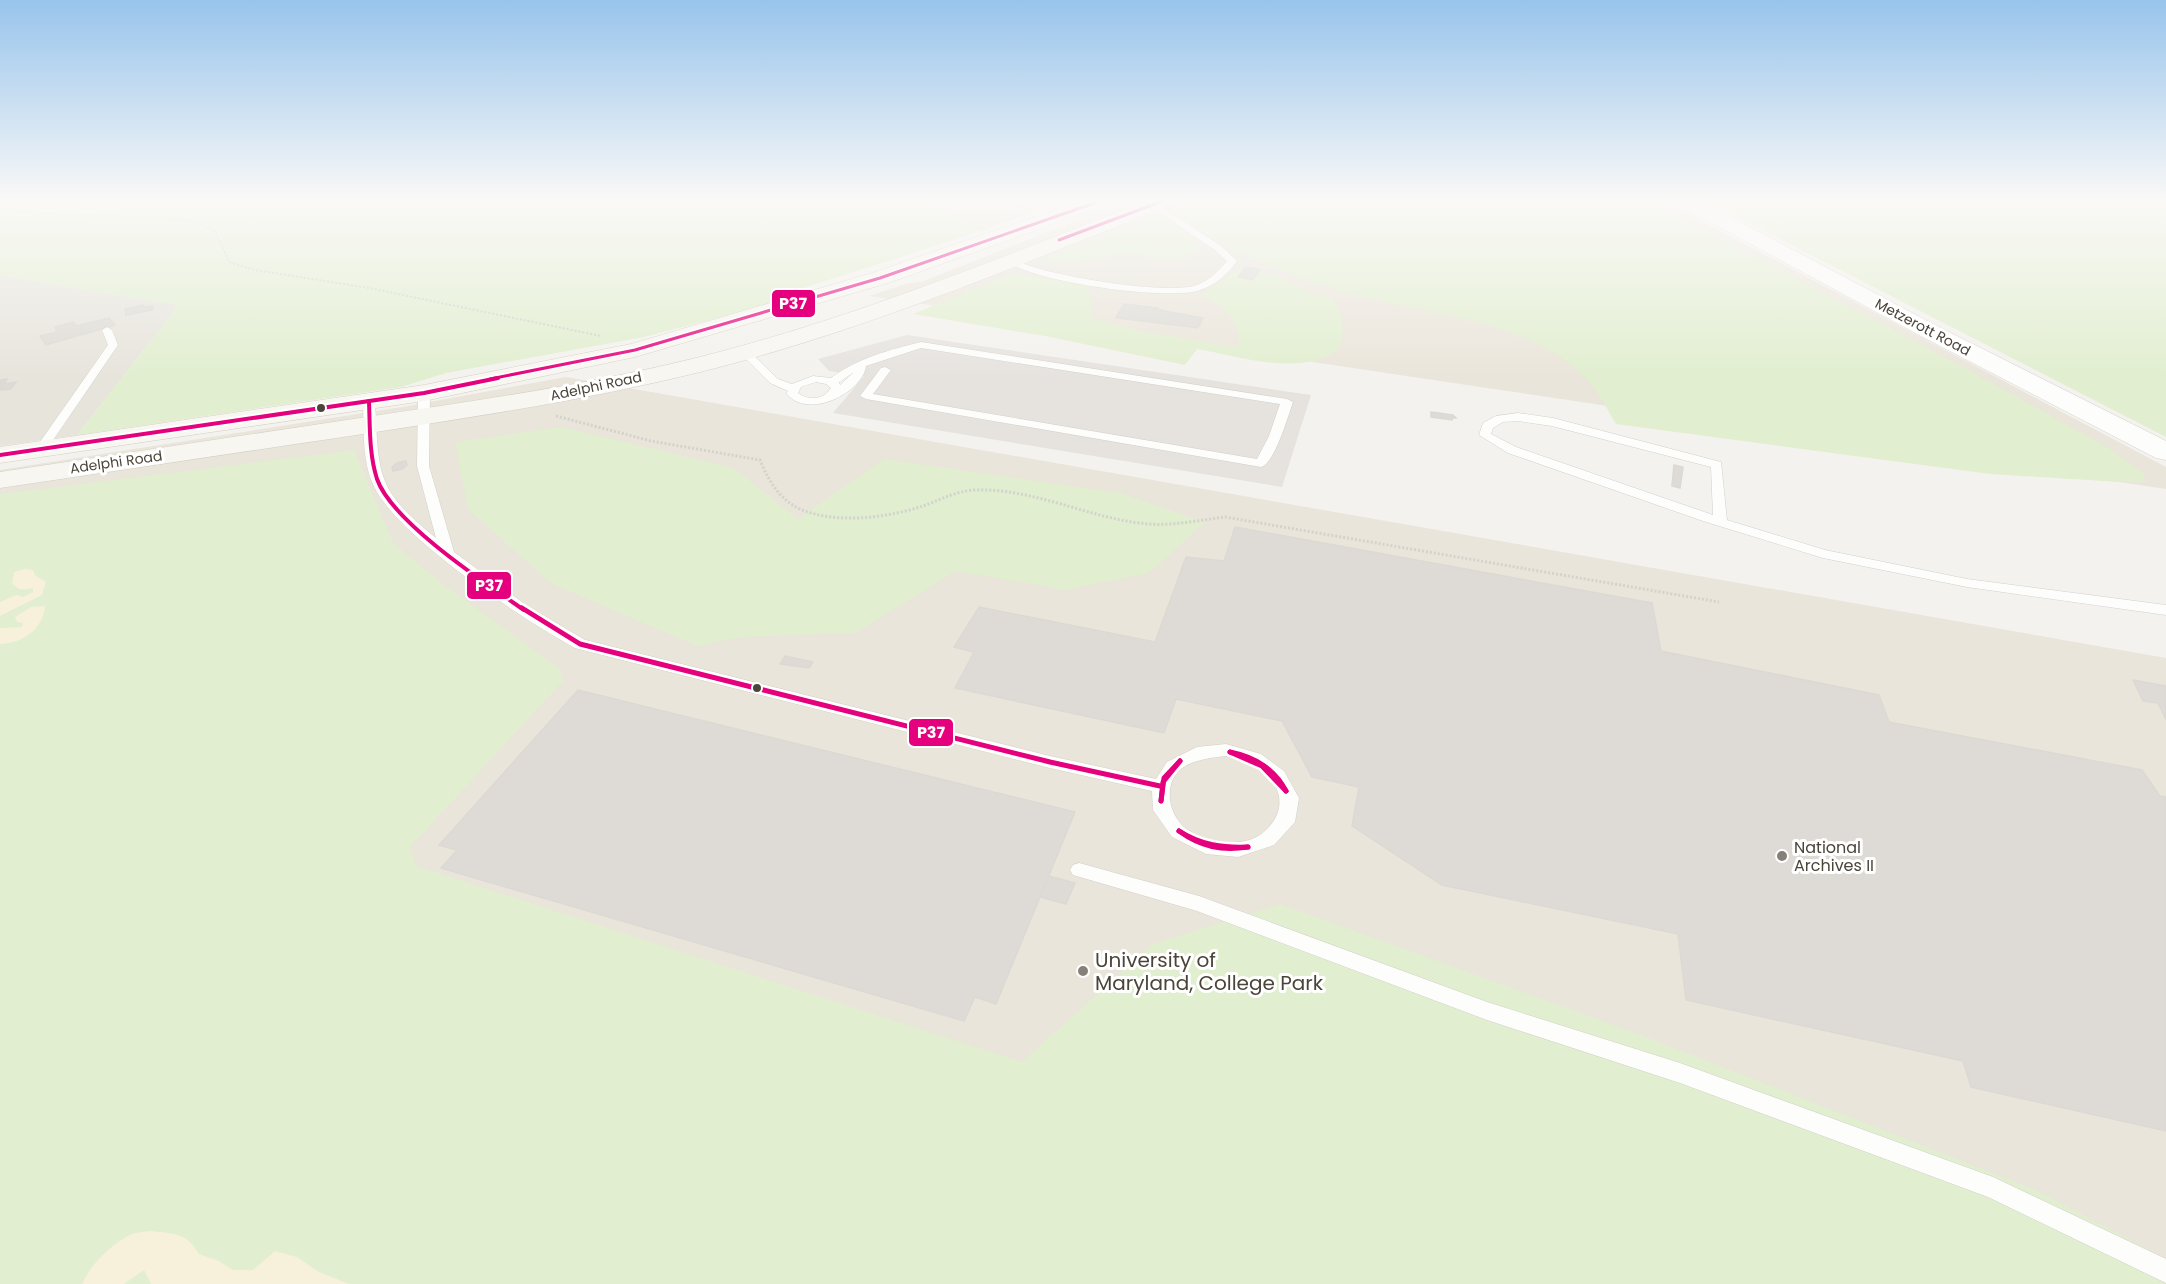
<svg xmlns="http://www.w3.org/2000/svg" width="2166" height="1284" viewBox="0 0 2166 1284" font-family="Poppins,sans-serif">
	<rect width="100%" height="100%" fill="#f4f2ee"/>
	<polygon fill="#e7e4dc" points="0,275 179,305 77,435 0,446"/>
	<g fill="#eae5da">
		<polygon points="920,199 1066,199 982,231"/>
		<polygon points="1131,199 1660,199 2166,467 2166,489 869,296 909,283 921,282"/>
		<polygon points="566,377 2166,658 2166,1284 0,1284 0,470 402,407"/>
	</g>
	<g fill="#e1eecf">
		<polygon points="0,199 920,199 982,231 794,291 783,301 644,337 446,373 401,387 77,435 179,305 0,275"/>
		<path d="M1201,199H1645L1963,367L2107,447L2144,474L2146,482H2119L1990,474L1616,424C1608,411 1601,396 1592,385C1533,319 1437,317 1357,295C1317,284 1262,265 1225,245C1207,235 1189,222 1171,210Z"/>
		<polygon points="1706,199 2166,199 2166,437 1733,215"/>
		<polygon points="1159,216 1187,233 1203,247 1184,257 1167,259 1128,253 1067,262 1038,261"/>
		<path d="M1240,268L1282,278L1302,289L1331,298L1341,313L1343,330L1340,347C1334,351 1328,357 1321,359C1281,371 1236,356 1197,349L1185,365L1045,336L913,314L1013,273L1086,285L1091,298L1093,319L1140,331L1239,347C1239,316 1228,311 1203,295L1215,284Z"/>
		<polygon points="562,427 733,468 798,519 884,459 1120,493 1205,522 1149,573 1066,590 956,571 855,633 741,637 697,646 552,584 468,509 455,442"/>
		<polygon points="354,450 393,543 443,584 560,669 563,681 410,847 416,866 1022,1062 1153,944 1280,904 1641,1035 2036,1190 2166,1259 2166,1284 0,1284 0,494"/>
	</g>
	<g fill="#f7f0da">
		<path d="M25,569L33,570L35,575L46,582L42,595L0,616V602L16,595L23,597L33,592V588C24,590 18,591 12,583L14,572Z"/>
		<path d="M45,606C43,629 24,643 0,644V628L22,627L23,623L17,622L15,617L31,607Z"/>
		<path d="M151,1231C175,1234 186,1232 199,1254L219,1261L233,1270H253L275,1251L297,1257L319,1272L349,1284H151L144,1270L124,1284H82C91,1264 112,1243 132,1234C137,1232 145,1232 151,1231Z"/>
	</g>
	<polygon fill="#e6e3df" points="907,335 1311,395 1282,487 833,413 864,376 829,371 818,359"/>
	<g fill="#dedbd6" stroke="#dcd9d4" stroke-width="1.5">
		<polygon points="1246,267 1260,270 1253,280 1238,277"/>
		<polygon points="1124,304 1157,308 1155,309 1203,318 1198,328 1116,318"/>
		<polygon points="143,305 143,307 153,306 153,310 126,315 125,309"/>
		<polygon points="109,318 115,325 46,345 40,336 57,332 55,327 73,322 76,326"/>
		<polygon points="7,379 4,384 16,382 11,389 0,390 0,380"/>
		<polygon points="1431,412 1453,415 1456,418 1452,418 1452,420 1431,417"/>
		<polygon points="406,461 407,465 402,469 393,471 392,467 397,463"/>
		<polygon points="1674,465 1683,467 1680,488 1672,486"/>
		<polygon points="1235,527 1652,603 1661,651 1879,695 1889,722 2142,770 2160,796 2166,797 2166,1131 1971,1087 1963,1061 1686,1000 1678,934 1442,885 1352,826 1359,787 1312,777 1282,721 1176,699 1164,733 955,688 974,652 954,647 979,607 1155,642 1186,557 1224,561"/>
		<polygon points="785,656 813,662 809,668 780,664"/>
		<polygon points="2133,680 2166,686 2166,720 2158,703 2143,701"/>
		<polygon points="578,690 1075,812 996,1004 975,997 964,1021 441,868 457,850 439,845"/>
		<polygon points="1049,876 1075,883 1066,904 1040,897"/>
	</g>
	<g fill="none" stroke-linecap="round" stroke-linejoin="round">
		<defs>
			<g id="service">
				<path d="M1154,202L1221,246L1235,259L1237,261C1227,275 1215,286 1197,291C1164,300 1028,282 1004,259L1009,256C1016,258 1022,264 1030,266C1063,277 1161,294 1194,286C1207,282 1218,272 1227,261L1215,250L1151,207L1150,205Z"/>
				<polygon points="107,327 112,330 118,345 45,452 37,452 35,449 108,345 102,330"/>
				<path d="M921,342L1287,399L1293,402C1288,416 1275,463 1261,467L866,399L860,396L881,368L885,367L891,370L873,394L1257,459L1269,436L1280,404L921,348L866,366C863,392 808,421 786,393L788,391L770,383L739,352L744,349L748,350L778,379L792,384L813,376L831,378C858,358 889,350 921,342ZM854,372L840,385L839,382ZM816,382L826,384L831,388C823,400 809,401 798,393L801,387Z"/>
				<path d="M424,390L430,393L429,466L454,552L526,605L585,640L1050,756L1156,779L1167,762L1197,747L1226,744L1261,754L1284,771L1299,798L1295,822L1274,845L1238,857L1206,854L1172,837L1153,810L1152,791L1050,768L575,648C524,620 392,534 372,482C362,457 364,428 363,401L369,398L375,401C379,475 375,489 436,538L417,466L418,393ZM1226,756C1233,758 1241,759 1248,762C1279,776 1291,806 1266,830C1246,850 1206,844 1185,828C1177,821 1171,810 1170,800C1167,764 1197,759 1226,756Z"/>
				<path d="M1518,413L1553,418L1721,462L1727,520L1825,550L1967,579L2166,605V615L1967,587L1823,558L1703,521L1508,453L1479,435L1483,423L1496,416ZM1518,421L1552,426L1711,467L1713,515L1516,447L1491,434L1493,428L1503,422Z"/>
				<polygon points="1079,863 1199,896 1487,1002 1680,1063 1993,1177 2166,1259 2166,1283 1988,1197 1680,1083 1487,1020 1197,911 1073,875 1070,870 1073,865"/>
			</g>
			<polygon id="tertiary" points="1672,199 1697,199 1935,325 2166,441 2166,460 2156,458 1919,335 1675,203"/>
			<g id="secondary">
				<polygon points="1087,199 1116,199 1113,203 888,283 635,357 424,401 0,463 0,447 424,385 631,344 872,273"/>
				<path d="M1151,199H1178L1175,203C1025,263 873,327 716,368C595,399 473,417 350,436C233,453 117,471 0,488V472C120,454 240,436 360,418C474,401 588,385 700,357C854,318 1003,257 1151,199Z"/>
			</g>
		</defs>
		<use href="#service" stroke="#d2d0cb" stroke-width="1"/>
		<use href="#tertiary" stroke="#d2d0cb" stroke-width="1"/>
		<use href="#secondary" stroke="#d3cfc5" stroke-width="1"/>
		<polyline stroke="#d3d2cc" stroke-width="2" stroke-dasharray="2 2" stroke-linecap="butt" points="0,211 190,220 215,231 229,262 255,270 369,288 601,336"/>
		<path stroke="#d3d2cc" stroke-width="3" stroke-dasharray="2 2" stroke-linecap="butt" d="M556,416L651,441L760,460C770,485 784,506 811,513C846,523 889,517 923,506C940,500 956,491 975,490C1035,488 1090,519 1148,524C1174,526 1200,520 1225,517L1719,602"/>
		<use href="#service" fill="#fdfdfc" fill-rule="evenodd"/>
		<use href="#tertiary" fill="#fdfdfc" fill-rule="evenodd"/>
		<use href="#secondary" fill="#f7f6f1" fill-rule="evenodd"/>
		<defs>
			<g id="bus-1-far2">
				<polyline points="1059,240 1168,199"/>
				<polyline points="490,379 635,350 880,278 1106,199"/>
			</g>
			<g id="bus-1-far1">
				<path d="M369,401C370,427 369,454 377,479C392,522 485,583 524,610"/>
				<polyline points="0,455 424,393 498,378"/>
			</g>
			<g id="bus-1">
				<polyline points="522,608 580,644 1050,762 1160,786"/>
				<path d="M1230,752C1255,757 1274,768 1286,791"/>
				<polyline points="1230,752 1262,766 1286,791"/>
				<polyline points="1161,801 1164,778 1180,761"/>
				<polyline points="1161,801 1163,782 1180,761"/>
				<path d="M1179,831C1201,845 1223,848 1248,847"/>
				<path d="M1179,831C1201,847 1222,851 1248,847"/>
			</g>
		</defs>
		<use href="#bus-1-far2" stroke="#fff" stroke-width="6"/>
		<use href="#bus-1-far1" stroke="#fff" stroke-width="8"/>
		<use href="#bus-1" stroke="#fff" stroke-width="10"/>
		<use href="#bus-1-far2" stroke="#e5007d" stroke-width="3"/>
		<use href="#bus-1-far1" stroke="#e5007d" stroke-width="4"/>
		<use href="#bus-1" stroke="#e5007d" stroke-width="5"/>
	</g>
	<linearGradient id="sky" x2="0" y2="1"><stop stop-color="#98c4ec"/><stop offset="0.53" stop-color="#faf9f7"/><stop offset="1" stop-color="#faf9f7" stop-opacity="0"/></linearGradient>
	<rect width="2166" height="379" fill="url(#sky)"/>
	<g fill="#4b4439" stroke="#fff" stroke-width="2">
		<circle cx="321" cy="408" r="5"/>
		<circle cx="757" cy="688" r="5"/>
	</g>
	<g fill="#868178" stroke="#fff" stroke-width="2">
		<circle cx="1782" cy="856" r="6"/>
		<circle cx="1083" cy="971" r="6"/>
	</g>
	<g text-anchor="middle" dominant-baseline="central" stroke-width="6" stroke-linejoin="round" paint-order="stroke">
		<g font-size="14" fill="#4b4439" stroke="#fff">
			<text transform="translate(1923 327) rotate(28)">Metzerott Road</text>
			<text transform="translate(596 386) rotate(-12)">Adelphi Road</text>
			<text transform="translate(116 462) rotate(-8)">Adelphi Road</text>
		</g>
		<g font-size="16" fill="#4b4439" stroke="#fff" text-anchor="start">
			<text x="1794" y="847">National<tspan x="1794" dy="18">Archives II</tspan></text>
		</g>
		<g font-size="20" fill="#4b4439" stroke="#fff" text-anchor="start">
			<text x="1095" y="960">University of<tspan x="1095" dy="23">Maryland, College Park</tspan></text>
		</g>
	</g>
	<g stroke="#fff" stroke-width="2">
		<rect x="771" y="289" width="45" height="29" rx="6" fill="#e5007d"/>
		<rect x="466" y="571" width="46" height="29" rx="6" fill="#e5007d"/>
		<rect x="908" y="718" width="46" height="29" rx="6" fill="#e5007d"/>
	</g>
	<g font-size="16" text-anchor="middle" font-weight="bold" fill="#fff">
		<text x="793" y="309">P37</text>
		<text x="489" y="591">P37</text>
		<text x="931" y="738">P37</text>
	</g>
</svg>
